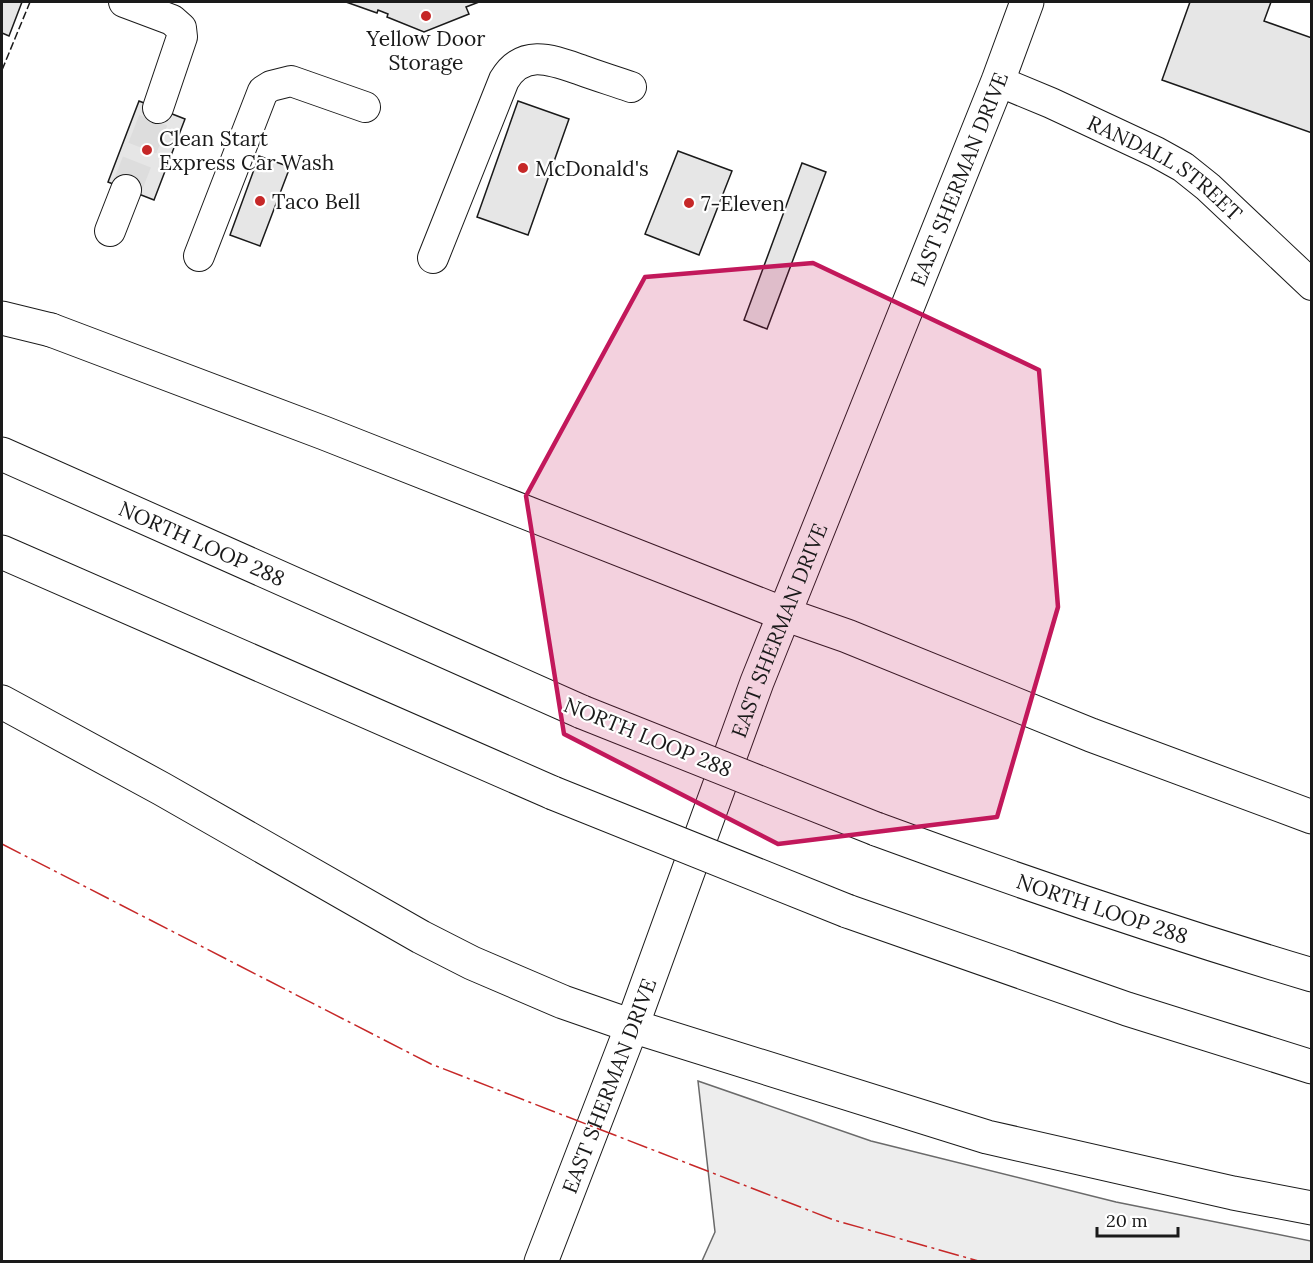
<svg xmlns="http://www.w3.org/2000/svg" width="1313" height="1263" viewBox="0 0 1313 1263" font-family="Lora,serif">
	<rect width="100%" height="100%" fill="#fff"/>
	<polygon fill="#ededed" stroke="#6a6a6a" stroke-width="1.5" points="698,1081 871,1141 1116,1202 1311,1241 1311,1261 702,1261 715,1232"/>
	<g fill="#e6e6e6" stroke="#1a1a1a" stroke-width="1.5">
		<polygon points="2,2 22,2 9,36 2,33"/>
		<polygon points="346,2 479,2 466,7 469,14 424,32 387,17 388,14 378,10 377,13"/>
		<polygon points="1190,2 1271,2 1264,21 1312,38 1312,133 1162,80"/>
		<polygon points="139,101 185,119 154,200 108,182"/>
		<polygon points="518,101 569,119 528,235 477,217"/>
		<polygon points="678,151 732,171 699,255 645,234"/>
		<polygon points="259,156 290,167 260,246 230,235"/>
		<polygon points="802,163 826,172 767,329 744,320"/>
	</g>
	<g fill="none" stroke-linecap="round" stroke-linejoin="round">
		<polyline stroke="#ddd" stroke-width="30" stroke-dasharray="30 15" stroke-linecap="butt" points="126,190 158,108"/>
		<defs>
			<g id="minor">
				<polyline points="124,2 172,20 181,28 182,37 158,108"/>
				<path id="s1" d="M998,81L1051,103L1156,152L1183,167L1208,187L1312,285"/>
				<polyline points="110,231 126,190"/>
				<polyline points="199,256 263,91 271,86 291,81 365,107"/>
				<path d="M433,258L504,80C523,48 552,60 581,70C597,76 614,81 631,87"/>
			</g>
			<g id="major">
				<polyline points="51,330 324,433 784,614"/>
				<path id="s2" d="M541,1262L632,1026L757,682L998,81L1027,2"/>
			</g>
			<g id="highway">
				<polyline points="2,318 51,330"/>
				<path id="s3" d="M2,454L582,712"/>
				<polyline points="2,552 553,793"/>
				<polyline points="784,614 847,636 1091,735 1312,817"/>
				<polyline points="2,702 162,789 421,937 472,963 563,1002 632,1026 987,1137 1233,1193 1312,1208"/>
				<path id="s4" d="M876,829C1020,882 1165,931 1312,975"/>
				<polyline points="847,911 1127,1009 1312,1067"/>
			</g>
		</defs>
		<use href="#minor" stroke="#1a1a1a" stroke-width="32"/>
		<use href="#major" stroke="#1a1a1a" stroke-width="35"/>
		<use href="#highway" stroke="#1a1a1a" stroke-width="35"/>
		<use href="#minor" stroke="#fff" stroke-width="30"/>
		<use href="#major" stroke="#fff" stroke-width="33"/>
		<use href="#highway" stroke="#fff" stroke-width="33"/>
		<defs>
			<g id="highway-bridge">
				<polyline points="582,712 876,829"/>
				<polyline points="553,793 847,911"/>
			</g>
		</defs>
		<use href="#highway-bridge" stroke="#1a1a1a" stroke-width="35" stroke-linecap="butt"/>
		<use href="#highway-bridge" stroke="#fff" stroke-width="33"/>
		<polyline stroke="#1a1a1a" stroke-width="1.5" stroke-dasharray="8 3" stroke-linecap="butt" points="2,70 30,2"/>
		<polyline stroke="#c62828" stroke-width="1.5" stroke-dasharray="21 4.5 3 4.5" stroke-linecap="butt" points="2,844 431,1064 834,1220 982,1262"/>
	</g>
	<path fill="#c2185b" fill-opacity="0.2" stroke="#c2185b" stroke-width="4.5" stroke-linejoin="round" d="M813,263L1039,370L1058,607L997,817L778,844L564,734L526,496L645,277Z"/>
	<g fill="#c62828" stroke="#fff" stroke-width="2">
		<circle cx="426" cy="16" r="6"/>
		<circle cx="147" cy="150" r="6"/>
		<circle cx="523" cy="168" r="6"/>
		<circle cx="260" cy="201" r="6"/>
		<circle cx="689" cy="203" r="6"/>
	</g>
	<g text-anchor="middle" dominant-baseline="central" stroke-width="4.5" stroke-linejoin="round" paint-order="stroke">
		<g font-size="21" fill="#1a1a1a" stroke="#fff" text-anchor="start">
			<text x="426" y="38" text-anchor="middle">Yellow Door<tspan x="426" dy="24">Storage</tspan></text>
			<text x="159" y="138">Clean Start<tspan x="159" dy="24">Express Car Wash</tspan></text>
			<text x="535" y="168">McDonald's</text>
			<text x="272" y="201">Taco Bell</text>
			<text x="701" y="203">7-Eleven</text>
		</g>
		<g font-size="21" fill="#1a1a1a" stroke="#fff">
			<text stroke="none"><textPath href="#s1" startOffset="189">RANDALL STREET</textPath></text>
			<text stroke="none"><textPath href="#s2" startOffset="1161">EAST SHERMAN DRIVE</textPath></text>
			<text stroke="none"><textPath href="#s3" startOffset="219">NORTH LOOP 288</textPath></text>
			<text stroke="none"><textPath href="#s2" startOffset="675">EAST SHERMAN DRIVE</textPath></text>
			<text transform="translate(648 737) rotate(22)">NORTH LOOP 288</text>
			<text stroke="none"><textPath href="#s4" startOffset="240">NORTH LOOP 288</textPath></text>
			<text stroke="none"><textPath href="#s2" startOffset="189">EAST SHERMAN DRIVE</textPath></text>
		</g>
	</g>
	<rect width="1313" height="1263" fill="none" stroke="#1a1a1a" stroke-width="6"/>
	<path d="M1097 1227v9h81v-9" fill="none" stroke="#1a1a1a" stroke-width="3"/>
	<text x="1106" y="1227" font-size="18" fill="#1a1a1a" stroke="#ffffff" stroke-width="4.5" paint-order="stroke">20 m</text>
</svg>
